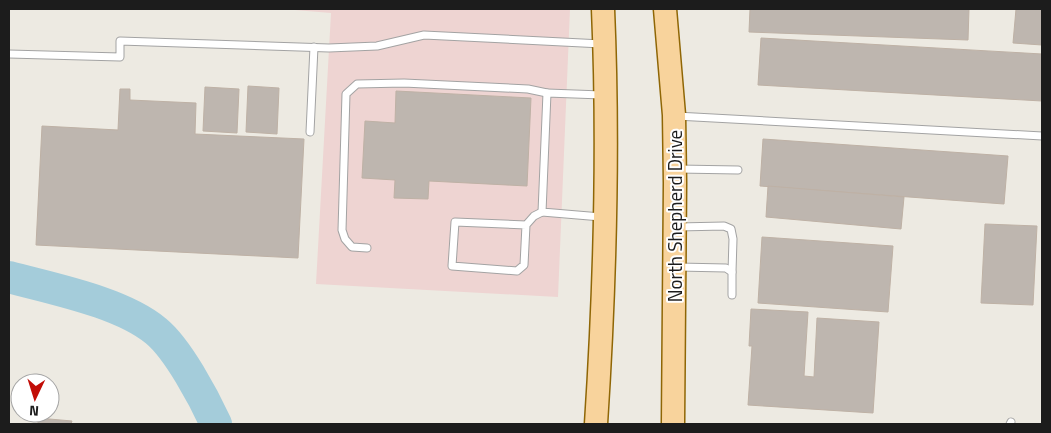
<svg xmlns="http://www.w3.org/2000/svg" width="1051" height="433" viewBox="0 0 1051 433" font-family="'Titillium Web',sans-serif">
	<rect width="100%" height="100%" fill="#edeae2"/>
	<polygon fill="#eed4d2" points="283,9 570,9 558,297 316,284 331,13"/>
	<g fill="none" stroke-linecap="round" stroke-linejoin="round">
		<path stroke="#a4ccda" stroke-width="32" d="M9,277C53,289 121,302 156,331C178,349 204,398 216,424"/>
	</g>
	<g fill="#beb6af" stroke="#beb1a5">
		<polygon points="750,9 969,9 968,40 749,32"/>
		<polygon points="1016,9 1042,9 1042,45 1013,43"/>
		<polygon points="761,38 1042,54 1042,101 758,85"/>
		<polygon points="248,86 279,88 277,134 246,132"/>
		<polygon points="205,87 239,89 237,133 203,131"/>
		<polygon points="120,89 130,89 130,100 196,103 195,134 304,139 298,258 36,245 42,126 118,130"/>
		<polygon points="396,91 531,98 527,186 429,181 428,199 394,198 395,180 362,178 365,121 395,123"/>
		<polygon points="763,139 1008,156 1004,204 760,186"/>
		<polygon points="768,186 904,197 901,229 766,217"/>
		<polygon points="985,224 1037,226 1033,305 981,303"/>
		<polygon points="762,237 893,246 888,312 758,303"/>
		<polygon points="751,309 808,312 804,376 814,377 817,318 879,322 873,413 748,405 752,346 749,346"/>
		<polygon points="38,418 72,421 71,424 38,424"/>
	</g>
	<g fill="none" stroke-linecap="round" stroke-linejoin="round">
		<defs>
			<g id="service">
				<polyline points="9,54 120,57 120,41 329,48 377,46 424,35 602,44"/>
				<polyline points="676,116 1042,136"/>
				<polyline points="310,132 314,47"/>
				<polyline points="678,169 738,170"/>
				<polyline points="601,217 542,212 547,93 602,95"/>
				<polyline points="526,225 524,265 517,271 452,266 455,222 526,225 534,216 542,212"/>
				<polyline points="678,227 724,226 731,229 733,239 732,272"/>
				<polyline points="367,248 352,247 345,239 342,230 346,94 357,84 404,83 528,89 547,93"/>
				<polyline points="678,267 726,268 732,272 732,295"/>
				<polyline points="1010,424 1011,422"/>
			</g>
			<g id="primary">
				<polyline points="665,9 674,115 675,183 673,424"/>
				<path d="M596,424C605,286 609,147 603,9"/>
			</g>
		</defs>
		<use href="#service" stroke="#a3a3a3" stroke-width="9"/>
		<use href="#primary" stroke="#8f6605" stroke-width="25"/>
		<use href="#service" stroke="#fff" stroke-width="7"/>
		<use href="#primary" stroke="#f8d39c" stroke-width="22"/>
	</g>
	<g text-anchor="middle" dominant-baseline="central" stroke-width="4" stroke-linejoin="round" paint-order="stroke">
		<g font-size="19" fill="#1c1c1c" stroke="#fff">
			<text transform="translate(674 216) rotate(-90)">North Shepherd Drive</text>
		</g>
	</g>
	<rect width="1051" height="433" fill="none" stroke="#1c1c1c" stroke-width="20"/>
	<g transform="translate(35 398) rotate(184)"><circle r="24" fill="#ffffff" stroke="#a4a4a4"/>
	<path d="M0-4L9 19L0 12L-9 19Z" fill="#c20d07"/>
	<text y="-8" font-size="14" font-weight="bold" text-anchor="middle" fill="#1c1c1c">N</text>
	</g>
</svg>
